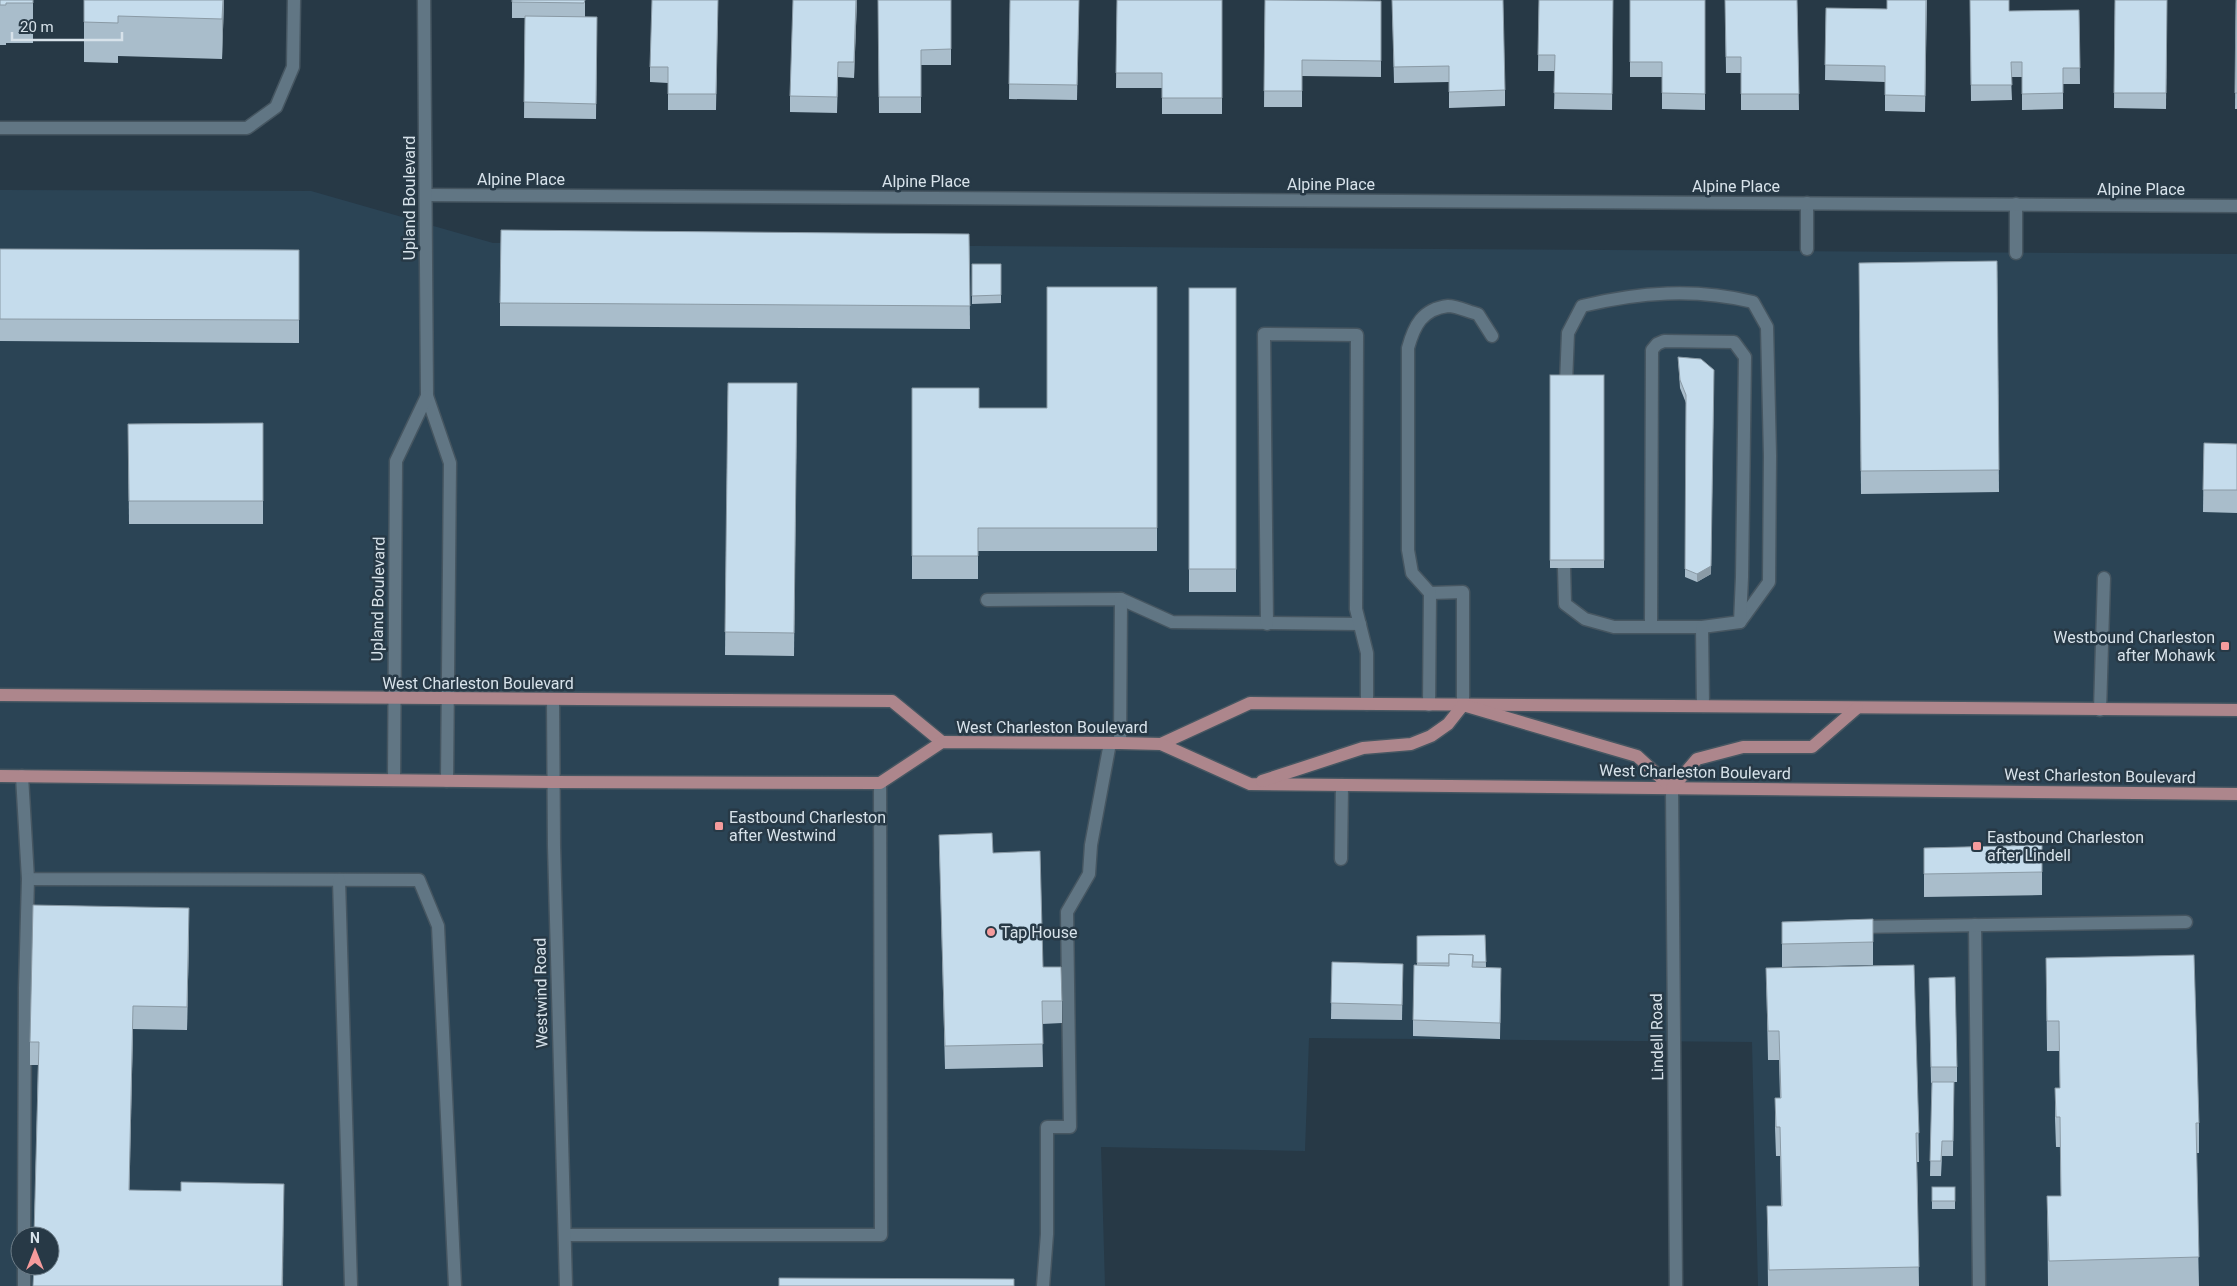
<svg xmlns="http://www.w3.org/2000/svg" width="2237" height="1286" viewBox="0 0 2237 1286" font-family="Roboto,sans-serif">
	<rect width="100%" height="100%" fill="#273946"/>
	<path fill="#2b4455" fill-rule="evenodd" d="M0,190L311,191L493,243L2237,254V1286H1758L1752,1042L1309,1038L1305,1151L1101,1147L1105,1286H0ZM20,1236H50V1266H20Z"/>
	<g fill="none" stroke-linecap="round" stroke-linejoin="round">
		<defs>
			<g id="lane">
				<polyline points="1807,203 1807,249"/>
				<polyline points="2016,204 2016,253"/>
				<path d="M1566,383L1568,333L1582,306C1640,292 1695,288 1753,302L1767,327L1770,456L1769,582L1740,622"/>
				<polyline points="1564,568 1565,604 1585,619 1614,627 1702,627 1740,622 1742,577 1745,357 1734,342 1664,341 1657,344 1652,350 1651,626"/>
				<polyline points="1430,593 1463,592 1463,705"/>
				<polyline points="987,600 1121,599 1172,622 1360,624"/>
				<polyline points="1267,624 1264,334 1357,335 1356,609 1367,653 1367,704"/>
				<polyline points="1702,627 1703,706"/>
				<path d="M1429,705L1430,593L1412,573L1408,550V348C1414,326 1422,309 1448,306C1457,306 1469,312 1478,314L1492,336"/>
				<polyline points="2100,710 2104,578"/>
				<polyline points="1120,743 1121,599"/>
				<polyline points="22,776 28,879 419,880 438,926 455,1286"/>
				<polyline points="1341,859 1342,785"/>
				<polyline points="339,880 351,1286"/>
				<polyline points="1975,925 1979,1286"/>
				<polyline points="1856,927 2186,922"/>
				<polyline points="565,1235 881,1235 880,783"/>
				<polyline points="24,1236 25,988 28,879"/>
				<polyline points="24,1286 24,1266"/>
				<polyline points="1043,1286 1047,1234 1047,1127 1070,1127 1067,912 1089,874 1091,845 1110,743"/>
			</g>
			<g id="street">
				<polyline points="0,128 247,128 276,107 293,67 294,0"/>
				<polyline points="426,195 2237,206"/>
				<polyline points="553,699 554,846 566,1286"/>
			</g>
			<g id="secondary">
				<polyline points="424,0 427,396 450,463 447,781"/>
				<polyline points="394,780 396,461 427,396"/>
				<polyline points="1672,788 1676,1286"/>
			</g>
			<g id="primary">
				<polyline points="0,695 892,701 942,742"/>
				<polyline points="1161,744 1250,703 2237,710"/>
				<polyline points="0,776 553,782 880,783 942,742 1120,743 1161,744 1250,784 2237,794"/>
				<polyline points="1262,781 1363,748 1411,744 1431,736 1448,724 1463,705 1637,756 1672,788"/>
				<polyline points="1672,788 1697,759 1743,747 1812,747 1857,708"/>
			</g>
		</defs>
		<use href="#lane" stroke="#465661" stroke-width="15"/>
		<use href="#street" stroke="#465661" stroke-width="15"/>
		<use href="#secondary" stroke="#465661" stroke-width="15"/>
		<use href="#primary" stroke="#465661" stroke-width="15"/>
		<use href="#lane" stroke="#617684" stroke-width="12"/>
		<use href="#street" stroke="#617684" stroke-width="12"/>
		<use href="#secondary" stroke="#617684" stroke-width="12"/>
		<use href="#primary" stroke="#ad868c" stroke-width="12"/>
	</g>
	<g fill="#a9bdcb">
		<polygon points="0,0 33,0 33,43 6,43 6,45 0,45"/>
		<polygon points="84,0 224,0 222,59 118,56 118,63 84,62"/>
		<polygon points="512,0 585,0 585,17 597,17 596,119 524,118 525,18 512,18"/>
		<polygon points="718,0 716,110 668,110 668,83 650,82 650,67"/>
		<polygon points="857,0 854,78 838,77 837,113 790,112 790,96"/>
		<polygon points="878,0 951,0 951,65 921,65 921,113 879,113"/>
		<polygon points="1010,0 1079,0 1077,100 1009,99"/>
		<polygon points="1117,0 1222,0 1222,114 1162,114 1162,88 1116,88"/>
		<polygon points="1265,0 1381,1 1381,77 1302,76 1302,107 1264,107"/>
		<polygon points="1392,0 1505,90 1505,106 1449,108 1449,82 1394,83"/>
		<polygon points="1539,0 1613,0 1612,110 1554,109 1555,71 1538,71"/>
		<polygon points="1630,0 1705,0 1705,110 1662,109 1662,77 1630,77"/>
		<polygon points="1725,0 1797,0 1799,110 1741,110 1741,73 1726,73"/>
		<polygon points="1927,0 1925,112 1885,111 1885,82 1825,80 1826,8 1887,9"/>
		<polygon points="1970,0 2009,11 2079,10 2080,84 2063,84 2063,109 2022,110 2022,77 2011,77 2012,100 1971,101"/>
		<polygon points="2115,0 2167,0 2166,109 2114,108"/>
		<polygon points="2236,0 2237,0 2237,109 2235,109"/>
		<polygon points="969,234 970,329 500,326 500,303"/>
		<polygon points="0,249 299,250 299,343 0,341"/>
		<polygon points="1997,261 1999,492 1861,494 1859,263"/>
		<polygon points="972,264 1001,264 1001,303 972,304"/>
		<polygon points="1157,287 1157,551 978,551 978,579 912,579 912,388 979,408 1047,408"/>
		<rect x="1189" y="288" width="47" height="304"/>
		<polygon points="1678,357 1701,359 1711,574 1697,582 1685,577 1686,403 1680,388"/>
		<rect x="1550" y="375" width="54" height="193"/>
		<polygon points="728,383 797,383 794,656 725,655"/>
		<polygon points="263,423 263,524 129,524 128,424"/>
		<polygon points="2204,443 2237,444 2237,513 2203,512"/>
		<polygon points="939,835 993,853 1043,967 1062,1001 1062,1023 1042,1024 1043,1067 945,1069"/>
		<polygon points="2042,845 2042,895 1924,897 1924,848"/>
		<polygon points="1873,919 1873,965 1782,967 1782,922"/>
		<polygon points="189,931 187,1030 133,1029 129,1190 284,1207 33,1286 38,1065 30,1065 30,1042"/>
		<polygon points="1485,935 1486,967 1501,983 1500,1039 1413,1036 1413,1020 1417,965 1417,936"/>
		<polygon points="2046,958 2199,1123 2199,1153 2196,1153 2199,1286 2048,1286 2047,1196 2061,1196 2060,1147 2056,1147 2055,1118 2055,1088 2060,1088 2059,1051 2047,1051"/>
		<polygon points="1332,962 1403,964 1402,1020 1331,1019"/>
		<polygon points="1766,968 1918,1103 1919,1162 1917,1162 1919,1286 1768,1286 1767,1206 1781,1206 1780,1156 1776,1156 1775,1127 1775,1098 1780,1098 1779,1060 1768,1060"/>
		<polygon points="1929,978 1957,1067 1957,1082 1954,1082 1953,1156 1942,1156 1941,1176 1930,1176 1932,1083 1931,1083"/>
		<rect x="1932" y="1187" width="23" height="22"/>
	</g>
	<g fill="#8a9aa5">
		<polygon points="223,0 224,0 222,59 222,19"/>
		<polygon points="856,0 857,0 854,78 854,62"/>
		<polygon points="1714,378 1711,574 1697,582 1697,574"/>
		<polygon points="189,908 189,931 187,1030 187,1007"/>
		<polygon points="133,1006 133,1029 129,1213 129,1190"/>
		<polygon points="284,1184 283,1286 282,1286"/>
	</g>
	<g fill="#c5dcec" stroke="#8a9aa5">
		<polygon points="0,0 33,0 33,3 6,3 6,5 0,5"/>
		<polygon points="84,0 223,0 222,19 118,16 118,23 84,22"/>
		<polygon points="512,0 585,0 584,3 512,2"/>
		<polygon points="652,0 718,0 716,94 668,94 668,67 650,67"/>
		<polygon points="793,0 856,0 854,62 838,62 837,97 790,96"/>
		<polygon points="878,0 951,0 951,49 921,50 921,97 879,97"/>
		<polygon points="1010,0 1079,0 1077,85 1009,84"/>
		<polygon points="1117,0 1222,0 1222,98 1162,98 1162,73 1116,73"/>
		<polygon points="1265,0 1381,1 1381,61 1302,60 1302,91 1264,91"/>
		<polygon points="1392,0 1503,0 1505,90 1449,92 1449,66 1394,67"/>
		<polygon points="1539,0 1613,0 1612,94 1554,93 1555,55 1538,55"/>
		<polygon points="1630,0 1705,0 1705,94 1662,93 1662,62 1630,62"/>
		<polygon points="1725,0 1797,0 1799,94 1741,94 1741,57 1726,57"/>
		<polygon points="1887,0 1926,0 1925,96 1885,95 1885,66 1825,65 1826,8 1887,9"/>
		<polygon points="1970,0 2009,0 2009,11 2079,10 2080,68 2063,68 2063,93 2022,94 2022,62 2011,62 2012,85 1971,85"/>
		<polygon points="2115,0 2167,0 2166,93 2114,93"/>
		<polygon points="2236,0 2237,0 2237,93 2235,93"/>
		<polygon points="525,16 597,17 596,104 524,102"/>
		<polygon points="501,230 969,234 970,306 500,303"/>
		<polygon points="0,249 299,250 299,320 0,319"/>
		<polygon points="1997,261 1999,470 1861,471 1859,263"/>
		<polygon points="972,264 1001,264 1001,295 972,296"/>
		<polygon points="1047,287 1157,287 1157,528 978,528 978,556 912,556 912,388 979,388 979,408 1047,408"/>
		<rect x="1189" y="288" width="47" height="281"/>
		<polygon points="1678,357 1701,359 1714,370 1711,566 1697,574 1685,569 1686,395 1680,380"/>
		<rect x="1550" y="375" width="54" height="185"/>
		<polygon points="728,383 797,383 794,633 725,632"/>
		<polygon points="263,423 263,501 129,501 128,424"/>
		<polygon points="2204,443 2237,444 2237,490 2203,490"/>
		<polygon points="992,833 993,853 1040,851 1043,967 1061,967 1062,1001 1042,1001 1043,1044 945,1046 939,835"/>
		<polygon points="2042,845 2042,872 1924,874 1924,848"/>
		<polygon points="33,905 189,908 187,1007 133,1006 129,1190 181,1191 181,1182 284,1184 282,1286 33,1286 34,1266 50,1266 50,1236 34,1236 39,1042 30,1042"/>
		<polygon points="1873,919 1873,942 1782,944 1782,922"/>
		<polygon points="1485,935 1486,962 1473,962 1473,955 1449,954 1449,963 1417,963 1417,936"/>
		<polygon points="1449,954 1473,955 1472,967 1501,968 1500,1023 1413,1020 1414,965 1449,966"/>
		<polygon points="2194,955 2199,1123 2196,1123 2199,1257 2049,1261 2047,1196 2061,1196 2060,1117 2056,1117 2055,1088 2060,1088 2059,1021 2047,1021 2046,958"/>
		<polygon points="1332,962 1403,964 1402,1005 1331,1003"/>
		<polygon points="1914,965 1918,1103 1919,1133 1916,1133 1919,1267 1769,1270 1767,1206 1782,1206 1780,1127 1776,1127 1775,1098 1781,1098 1779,1031 1768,1031 1766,968"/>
		<polygon points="1955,977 1957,1067 1931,1067 1929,978"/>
		<polygon points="1932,1082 1954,1082 1953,1141 1942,1141 1941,1161 1930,1161"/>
		<rect x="1932" y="1187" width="23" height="14"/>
		<polygon points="779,1278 1014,1279 1014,1286 779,1286"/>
	</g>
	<g fill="#f59b9c" stroke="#273946" stroke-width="2">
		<rect x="2220" y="641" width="10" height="10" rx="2.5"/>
		<rect x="714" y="821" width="10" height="10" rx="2.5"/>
		<rect x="1972" y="841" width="10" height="10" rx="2.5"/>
		<circle cx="991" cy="932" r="5"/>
	</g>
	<g text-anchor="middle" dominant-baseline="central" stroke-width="5" stroke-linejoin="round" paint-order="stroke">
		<g font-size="16" fill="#d7e2ea" stroke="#273946">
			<text x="521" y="179">Alpine Place</text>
			<text x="926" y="181">Alpine Place</text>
			<text x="1331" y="184">Alpine Place</text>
			<text x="1736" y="186">Alpine Place</text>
			<text x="2141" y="189">Alpine Place</text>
			<text transform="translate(409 198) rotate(-90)">Upland Boulevard</text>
			<text transform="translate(378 599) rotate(-89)">Upland Boulevard</text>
			<text x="478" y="683">West Charleston Boulevard</text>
			<text x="1052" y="727">West Charleston Boulevard</text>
			<text transform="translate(1695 772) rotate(1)">West Charleston Boulevard</text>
			<text transform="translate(2100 776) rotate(1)">West Charleston Boulevard</text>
			<text transform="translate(541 993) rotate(-91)">Westwind Road</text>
			<text transform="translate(1657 1037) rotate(-91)">Lindell Road</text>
		</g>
		<g font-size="16" fill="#d7e2ea" stroke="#273946" text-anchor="start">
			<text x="2215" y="637" text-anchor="end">Westbound Charleston<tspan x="2215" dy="18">after Mohawk</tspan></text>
			<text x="729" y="817">Eastbound Charleston<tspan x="729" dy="18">after Westwind</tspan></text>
			<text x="1987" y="837">Eastbound Charleston<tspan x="1987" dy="18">after Lindell</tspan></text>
			<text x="1001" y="932">Tap House</text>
		</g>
	</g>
	<g transform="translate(35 1251)"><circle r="24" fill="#273946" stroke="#6d7d88"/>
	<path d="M0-4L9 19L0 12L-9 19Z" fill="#f59b9c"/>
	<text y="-8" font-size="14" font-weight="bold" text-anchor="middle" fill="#d7e2ea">N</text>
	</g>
	<path d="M12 32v8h110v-8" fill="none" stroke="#d7e2ea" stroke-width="2.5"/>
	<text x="20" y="32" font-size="15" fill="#d7e2ea" stroke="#273946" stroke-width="4" paint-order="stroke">20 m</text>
</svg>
